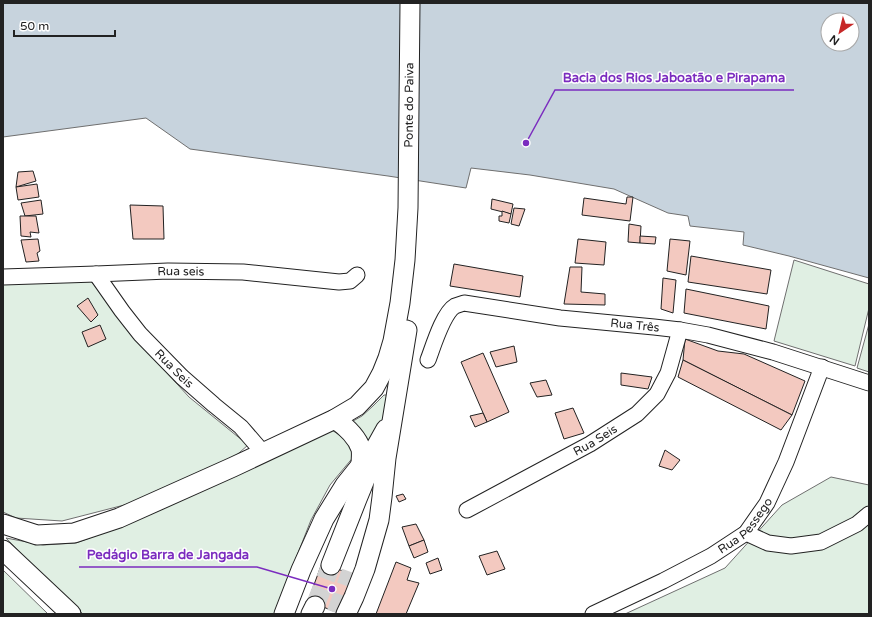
<svg xmlns="http://www.w3.org/2000/svg" width="872" height="617" viewBox="0 0 872 617" font-family="'Varela Round',sans-serif">
	<rect width="100%" height="100%" fill="#fff"/>
	<g fill="#e0efe3" stroke="#6f6f6f">
		<polygon points="794,260 869,284 869,308 855,366 774,341"/>
		<polygon points="91,281 135,338 189,397 248,445 231,460 132,503 62,521 16,518 3,512 3,283"/>
		<polygon points="869,324 869,372 857,368"/>
		<polygon points="384,395 389,395 393,398 371,451 346,425 362,416 373,406"/>
		<polygon points="332,430 346,440 355,455 330,485 311,520 274,614 83,614 24,557 6,538 43,545 76,543 124,525"/>
		<polygon points="831,477 869,485 869,614 625,614 725,568 782,505"/>
		<polygon points="3,570 48,614 3,614"/>
	</g>
	<path fill="#c7d3dd" stroke="#6f6f6f" fill-rule="evenodd" d="M3,3H869V278L789,256L743,245L744,232L690,226L688,216L668,213L614,189L530,175L471,168L466,188L388,176L190,149L146,118L3,137ZM828,20H852V44H828Z"/>
	<g fill="#f3c9c0" stroke="#222">
		<polygon points="33,171 36,181 16,187 18,172"/>
		<polygon points="37,184 39,197 18,200 16,187"/>
		<polygon points="627,197 633,197 630,221 582,215 584,198 626,204"/>
		<polygon points="492,199 513,204 511,214 491,209"/>
		<polygon points="41,200 43,214 25,216 21,203"/>
		<polygon points="130,205 163,206 164,239 133,239"/>
		<polygon points="514,208 525,209 519,226 511,224"/>
		<polygon points="502,211 511,214 509,223 499,221 499,216 502,216"/>
		<polygon points="20,216 36,216 39,233 30,232 31,237 21,236"/>
		<polygon points="629,224 641,226 640,243 628,242"/>
		<polygon points="640,236 656,237 655,244 640,243"/>
		<polygon points="38,239 40,251 37,253 39,261 26,262 21,240"/>
		<polygon points="578,239 606,242 604,265 575,263"/>
		<polygon points="670,239 690,241 686,275 667,271"/>
		<polygon points="691,256 771,270 767,294 688,282"/>
		<polygon points="454,264 523,276 520,297 450,286"/>
		<polygon points="570,267 582,267 581,292 605,294 605,305 564,304"/>
		<polygon points="663,278 676,280 673,313 661,309"/>
		<polygon points="686,289 769,306 766,329 684,313"/>
		<polygon points="88,298 98,315 91,322 77,306"/>
		<polygon points="100,325 106,339 88,347 82,332"/>
		<polygon points="685,339 718,351 744,354 805,381 792,415 683,360"/>
		<polygon points="514,346 517,362 496,367 490,352"/>
		<polygon points="483,353 509,412 487,422 461,362"/>
		<polygon points="683,360 792,415 781,430 678,377"/>
		<polygon points="621,373 652,377 648,389 621,385"/>
		<polygon points="546,380 552,395 537,397 530,383"/>
		<polygon points="573,408 584,433 564,439 555,413"/>
		<polygon points="483,413 487,422 475,427 470,416"/>
		<polygon points="665,450 680,460 672,470 659,466"/>
		<polygon points="403,494 406,499 399,502 396,496"/>
		<polygon points="416,524 424,540 409,546 402,527"/>
		<polygon points="424,540 428,552 414,558 409,546"/>
		<polygon points="497,551 505,569 487,575 479,556"/>
		<polygon points="438,558 442,570 430,574 426,563"/>
		<polygon points="396,562 411,568 407,580 419,583 406,614 376,614"/>
		<polygon points="322,563 356,576 341,614 308,601"/>
	</g>
	<g fill="none" stroke-linecap="round" stroke-linejoin="round">
		<g stroke="#d3d3d3" stroke-width="19" stroke-dasharray="19 10" stroke-linecap="butt">
			<polyline points="315,606 331,565"/>
			<polyline points="336,613 351,572"/>
		</g>
		<defs>
			<g id="minor">
				<path id="s1" d="M96,274L122,311L140,334L182,377L214,405L241,427L260,449L263,453"/>
				<path id="s2" d="M3,277L96,274L168,271L243,272L339,282L350,281L357,275"/>
				<path id="s3" d="M428,360C433,347 443,313 455,306C458,305 461,304 464,303L560,318L654,327L680,330L708,335L773,352L869,383"/>
				<path id="s4" d="M467,510L590,444L637,414L657,394L668,373L680,330"/>
				<polyline points="746,533 768,543 791,546 821,542 857,524 869,514"/>
				<path id="s5" d="M593,614L663,581L711,556L746,533L767,503L786,462L822,367"/>
			</g>
			<g id="major">
				<path d="M335,419C345,426 357,437 361,449C362,454 361,460 361,465"/>
				<path id="s6" d="M3,524L37,535L74,533L119,518L233,467L335,419L357,406L374,388L382,373L388,358L393,341L400,303L405,260L408,208L410,3"/>
				<polyline points="3,550 71,614"/>
				<polyline points="331,565 357,499 373,460"/>
				<polyline points="284,614 301,570 324,519 345,485 361,465 372,454 386,429"/>
				<polyline points="311,614 315,606"/>
				<polyline points="346,614 354,597 365,569 379,520 382,497 386,458 407,330"/>
			</g>
		</defs>
		<use href="#minor" stroke="#222" stroke-width="17"/>
		<use href="#major" stroke="#222" stroke-width="21"/>
		<use href="#minor" stroke="#fff" stroke-width="15"/>
		<use href="#major" stroke="#fff" stroke-width="19"/>
	</g>
	<g text-anchor="middle" dominant-baseline="central" stroke-width="3" stroke-linejoin="round" paint-order="stroke">
		<g font-size="12" fill="#222" stroke="#fff">
			<text stroke="none"><textPath href="#s6" startOffset="696">Ponte do Paiva</textPath></text>
			<text stroke="none"><textPath href="#s2" startOffset="178">Rua seis</textPath></text>
			<text stroke="none"><textPath href="#s3" startOffset="243">Rua Três</textPath></text>
			<text stroke="none"><textPath href="#s1" startOffset="123">Rua Seis</textPath></text>
			<text stroke="none"><textPath href="#s4" startOffset="146">Rua Seis</textPath></text>
			<text stroke="none"><textPath href="#s5" startOffset="178">Rua Pessego</textPath></text>
		</g>
	</g>
	<path fill="none" stroke="#7b2cbf" stroke-width="1.5" d="M526 143L555 90H794M332 589L257 567H79"/>
	<g fill="#7b2cbf" stroke="#fff" stroke-width="1.5">
		<circle cx="526" cy="143" r="4"/>
		<circle cx="332" cy="589" r="4"/>
	</g>
	<g font-size="13" text-anchor="middle" font-weight="bold" fill="#7b2cbf" stroke="#fff" stroke-width="3" stroke-linejoin="round" paint-order="stroke">
		<text x="674" y="82">Bacia dos Rios Jaboatão e Pirapama</text>
		<text x="168" y="559">Pedágio Barra de Jangada</text>
	</g>
	<rect width="872" height="617" fill="none" stroke="#222222" stroke-width="8"/>
	<g transform="translate(840 32) rotate(215)"><circle r="19" fill="#ffffff" stroke="#a7a7a7"/>
	<path d="M0-3L7 15L0 10L-7 15Z" fill="#c62828"/>
	<text y="-6" font-size="11" font-weight="bold" text-anchor="middle" fill="#222222">N</text>
	</g>
	<path d="M14 30v6h101v-6" fill="none" stroke="#222222" stroke-width="2"/>
	<text x="20" y="30" font-size="12" fill="#222222" stroke="#ffffff" stroke-width="3" paint-order="stroke">50 m</text>
</svg>
